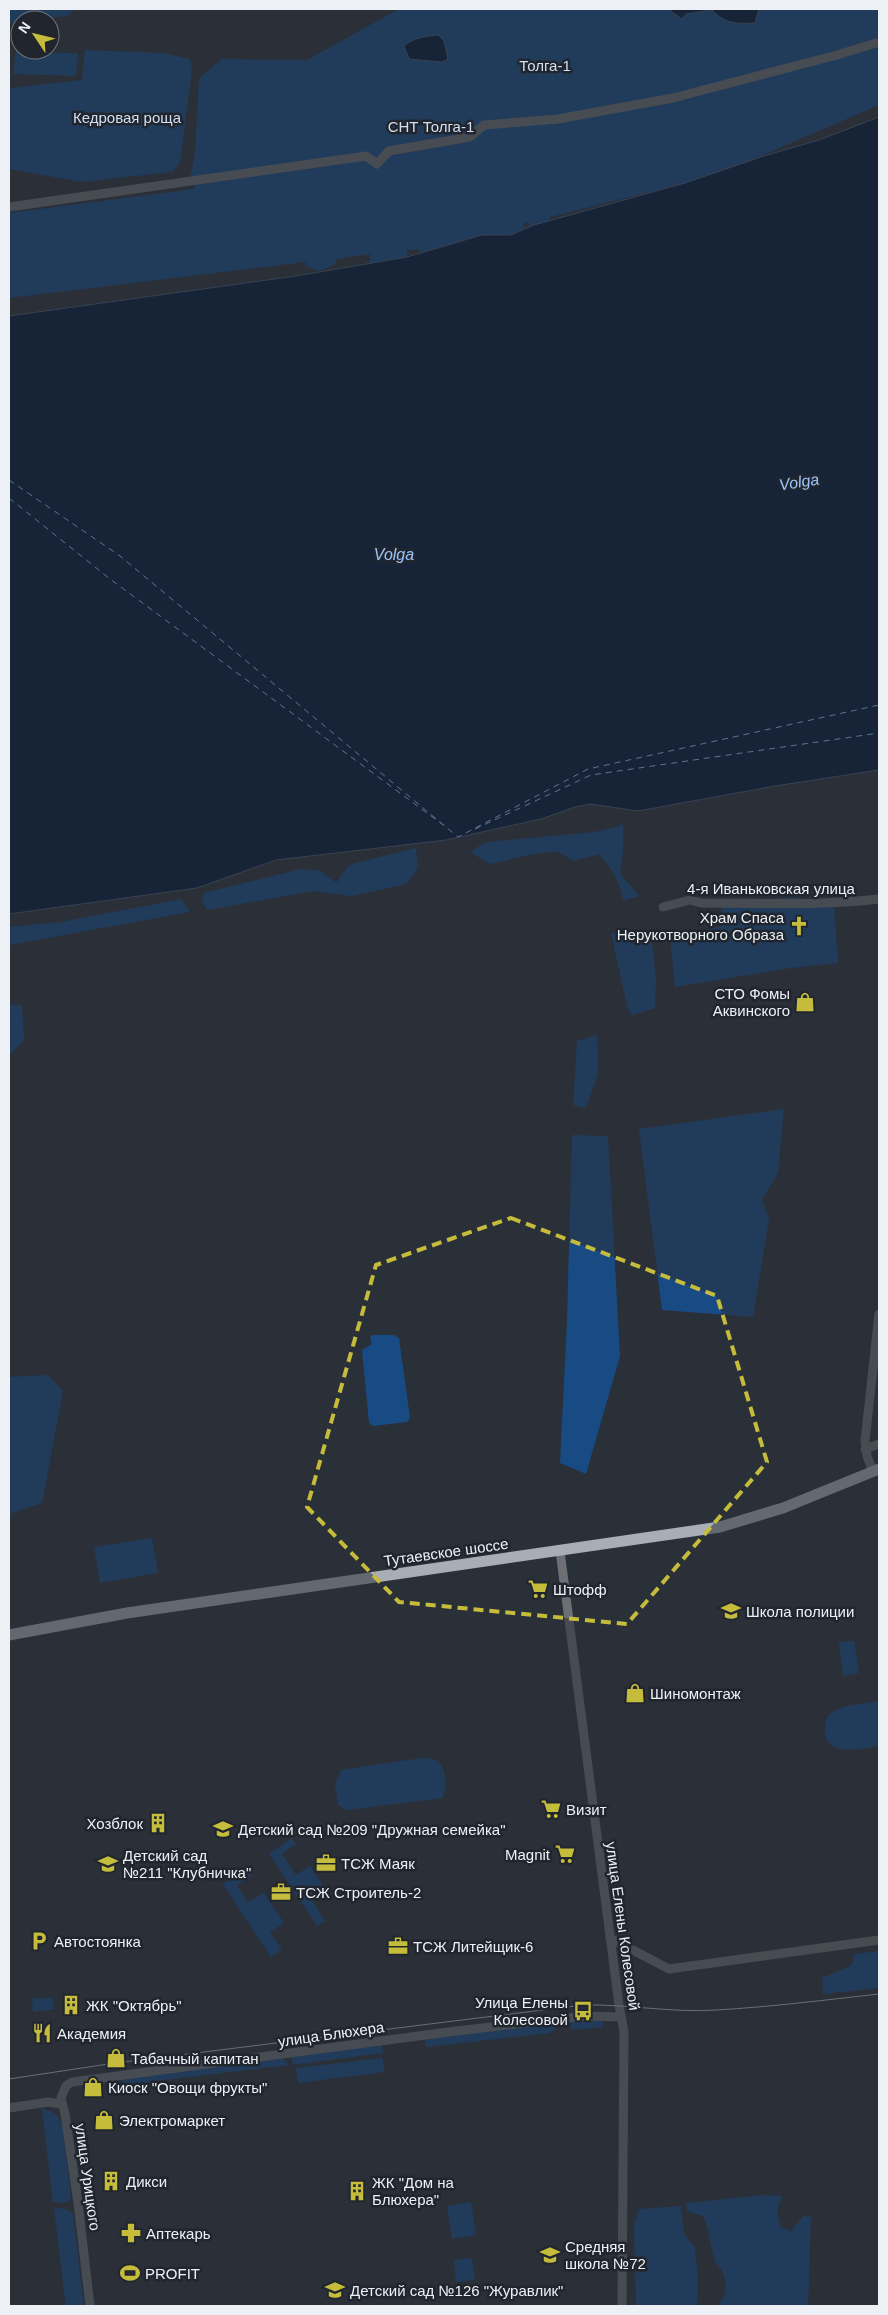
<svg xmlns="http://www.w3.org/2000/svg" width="888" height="2315" viewBox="0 0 888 2315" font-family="Arial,sans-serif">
	<rect width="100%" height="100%" fill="#2a3038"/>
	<g fill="#184a84">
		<polygon points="9,9 76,9 67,16 18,20 9,25"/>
		<path d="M399,9H879V105L740,165L685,183L550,217L549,221L529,227L528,222L522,224L525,227L511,235H482L421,254L418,249L407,250V257L370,264V254L336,259V262C327,271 315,273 305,265L306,262L9,298V213L194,189L196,177L190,178L195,153L199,78L222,59L307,60Z"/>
		<polygon points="85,50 163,53 190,59 192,69 180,163 172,172 82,182 9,169 9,88 82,80"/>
		<polygon points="16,52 78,53 76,76 13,74"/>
		<path d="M623,824V850L620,873L639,896L623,901C622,883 610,867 599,854L574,861L556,851L529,855L490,864L470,852L486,842L594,832L616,827Z"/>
		<polygon points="416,848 418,867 413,876 404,885 351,896 313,891 208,910 202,903 204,893 301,869 321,871 336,883 349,865"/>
		<polygon points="797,898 805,904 834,906 838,963 791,968 675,987 670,938 722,926 721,907 758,907 757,899"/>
		<polygon points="181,899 190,912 9,945 9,927 61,922"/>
		<polygon points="611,933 638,933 652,943 656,979 655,1008 633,1015 628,1010"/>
		<polygon points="9,1005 22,1005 24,1041 9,1055"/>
		<polygon points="597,1035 598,1074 586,1108 573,1105 577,1041"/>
		<polygon points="784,1109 778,1173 762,1199 769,1219 753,1317 662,1310 639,1129"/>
		<polygon points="572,1135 608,1136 620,1356 586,1474 560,1463 567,1320"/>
		<polygon points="372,1335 394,1335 399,1338 410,1418 407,1422 373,1426 369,1423 362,1350 372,1344 370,1338"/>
		<polygon points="48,1375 63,1391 42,1503 9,1514 9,1377"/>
		<polygon points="152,1538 158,1573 100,1583 94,1547"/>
		<polygon points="854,1641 859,1673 843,1676 839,1642"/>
		<path d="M879,1701V1746C860,1749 823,1759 825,1727C825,1721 828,1715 834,1711C845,1704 866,1704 879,1701Z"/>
		<path d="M421,1758C427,1758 433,1758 437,1761C446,1767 448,1789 442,1798L346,1810L338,1805L335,1785L341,1770Z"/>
		<polygon points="292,1838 296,1844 282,1854 296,1875 310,1866 326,1891 312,1900 325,1921 317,1926 269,1854"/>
		<polygon points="248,1868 252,1875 237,1885 248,1902 264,1893 284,1923 270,1932 282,1950 271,1957 223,1884"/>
		<polygon points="879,1951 879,1988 823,1994 822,1978 851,1966 855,1954"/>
		<polygon points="52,1997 54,2009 33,2012 32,1999"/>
		<polygon points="575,2020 603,2020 603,2027 571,2030 571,2023"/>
		<polygon points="559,2022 559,2025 550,2033 426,2047 425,2039"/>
		<polygon points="382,2044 383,2053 292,2065 291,2056"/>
		<polygon points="282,2058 289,2065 122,2085 121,2078"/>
		<polygon points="383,2058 384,2072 298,2083 296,2068"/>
		<path d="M42,2109C52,2110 59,2115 62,2125L71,2196L69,2201L61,2203L53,2202Z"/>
		<path d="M765,2195L782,2196L777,2213L781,2227L791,2231L803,2216L811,2217L808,2306H717C726,2297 728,2283 722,2271C720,2267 716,2265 715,2261C710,2246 710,2231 703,2216L687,2211L686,2203Z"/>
		<polygon points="471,2202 476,2235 452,2239 447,2206"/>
		<polygon points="681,2206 684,2233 695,2248 698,2278 697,2306 636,2306 634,2225 639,2209"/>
		<polygon points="61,2208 70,2211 73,2215 84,2306 66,2306 54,2209"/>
		<polygon points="472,2258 475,2280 456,2282 454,2260"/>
	</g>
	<g fill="#001839" stroke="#475972">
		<path d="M668,9H759L755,23C737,24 725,24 712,10L686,14L682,19Z"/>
		<path d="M438,35L444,41L448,59L442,62L409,59L404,46C412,38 427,36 438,35Z"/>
		<polygon points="879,117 879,770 775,786 638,811 591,804 575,807 541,819 446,840 276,860 197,888 9,914 9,316 296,276 407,257 482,235 511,235 534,225 685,183 767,155 819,140"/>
	</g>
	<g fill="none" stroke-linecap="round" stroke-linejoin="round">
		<g stroke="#99c5fc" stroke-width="1" stroke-dasharray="6 5" stroke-linecap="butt">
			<polyline points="9,480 120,556 458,837 588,769 879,705"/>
			<polyline points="9,498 110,579 446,827"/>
			<polyline points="475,829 591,775 879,733"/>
		</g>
		<g stroke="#6c6f73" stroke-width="9">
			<polyline points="9,207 366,156 377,164 389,151 470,137 484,125 558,119 673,98 837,55 876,43"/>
			<path d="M663,907L690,900L701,903C761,903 820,906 879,899"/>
			<polyline points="865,1449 879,1444"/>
			<polyline points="873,1472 867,1456 865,1441 879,1314"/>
			<polyline points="560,1551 619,2005 624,2032 622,2306"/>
			<polyline points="610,1938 669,1969 879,1940"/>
			<polyline points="9,2108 48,2102 61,2104"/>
			<polyline points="90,2306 78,2203 65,2114 61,2098 66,2086 72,2082 456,2031 585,2016 621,2017"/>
		</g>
		<polyline stroke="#a8aeb6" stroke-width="11" points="9,1635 127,1613 720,1527 783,1508 879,1469"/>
		<path stroke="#b9bdc3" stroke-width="1" d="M9,2079L115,2063L583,2005C627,2004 672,2013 716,2010C770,2007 825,2000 879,1994"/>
	</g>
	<path d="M0 0H888V2315H0ZM511,1218L717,1296L767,1462L627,1624L399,1602L307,1507L376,1265Z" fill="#2a3038" fill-opacity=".55" fill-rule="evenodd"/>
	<path fill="none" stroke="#c6bc3c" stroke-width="4" stroke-dasharray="10 6" stroke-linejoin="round" d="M511,1218L717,1296L767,1462L627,1624L399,1602L307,1507L376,1265Z"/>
	<defs>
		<symbol id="church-bare" viewBox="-9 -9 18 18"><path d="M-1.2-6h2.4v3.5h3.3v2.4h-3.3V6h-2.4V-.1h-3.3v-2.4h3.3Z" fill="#c6bc3c" stroke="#21262e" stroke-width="2.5" paint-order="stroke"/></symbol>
		<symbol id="shop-bare" viewBox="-9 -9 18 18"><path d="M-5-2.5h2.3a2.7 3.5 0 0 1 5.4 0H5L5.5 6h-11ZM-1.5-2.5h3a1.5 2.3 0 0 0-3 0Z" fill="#c6bc3c" stroke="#21262e" stroke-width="2.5" paint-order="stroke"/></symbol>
		<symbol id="supermarket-bare" viewBox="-9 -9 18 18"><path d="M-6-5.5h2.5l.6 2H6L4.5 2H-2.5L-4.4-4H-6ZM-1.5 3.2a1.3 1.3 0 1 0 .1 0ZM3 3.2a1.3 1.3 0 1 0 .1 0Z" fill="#c6bc3c" stroke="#21262e" stroke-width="2.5" paint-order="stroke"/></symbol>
		<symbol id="university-bare" viewBox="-9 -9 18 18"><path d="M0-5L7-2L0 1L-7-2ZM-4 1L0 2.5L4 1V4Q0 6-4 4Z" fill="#c6bc3c" stroke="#21262e" stroke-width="2.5" paint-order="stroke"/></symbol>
		<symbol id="building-bare" viewBox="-9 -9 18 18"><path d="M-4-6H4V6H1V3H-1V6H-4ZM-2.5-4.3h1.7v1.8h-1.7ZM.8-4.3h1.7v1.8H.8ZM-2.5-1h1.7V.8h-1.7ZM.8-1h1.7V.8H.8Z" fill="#c6bc3c" stroke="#21262e" stroke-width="2.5" paint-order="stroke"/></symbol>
		<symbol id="school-bare" viewBox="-9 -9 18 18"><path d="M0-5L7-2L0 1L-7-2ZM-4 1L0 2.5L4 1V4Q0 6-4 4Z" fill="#c6bc3c" stroke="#21262e" stroke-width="2.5" paint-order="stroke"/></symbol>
		<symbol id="office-bare" viewBox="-9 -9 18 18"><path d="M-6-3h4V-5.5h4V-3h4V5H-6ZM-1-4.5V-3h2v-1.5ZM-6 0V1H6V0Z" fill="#c6bc3c" stroke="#21262e" stroke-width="2.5" paint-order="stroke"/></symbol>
		<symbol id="parking-bare" viewBox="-9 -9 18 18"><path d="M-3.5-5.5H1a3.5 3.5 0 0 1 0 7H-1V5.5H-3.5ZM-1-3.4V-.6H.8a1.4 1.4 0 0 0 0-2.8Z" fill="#c6bc3c" stroke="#21262e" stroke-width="2.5" paint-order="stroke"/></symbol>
		<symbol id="bus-bare" viewBox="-9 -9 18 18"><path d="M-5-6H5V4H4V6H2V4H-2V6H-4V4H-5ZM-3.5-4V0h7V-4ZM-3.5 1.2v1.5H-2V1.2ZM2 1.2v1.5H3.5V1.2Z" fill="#c6bc3c" stroke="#21262e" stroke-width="2.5" paint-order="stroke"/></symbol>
		<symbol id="restaurant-bare" viewBox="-9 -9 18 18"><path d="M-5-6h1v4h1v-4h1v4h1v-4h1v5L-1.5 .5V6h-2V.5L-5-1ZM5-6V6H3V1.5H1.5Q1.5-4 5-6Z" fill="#c6bc3c" stroke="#21262e" stroke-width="2.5" paint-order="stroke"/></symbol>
		<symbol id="pharmacy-bare" viewBox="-9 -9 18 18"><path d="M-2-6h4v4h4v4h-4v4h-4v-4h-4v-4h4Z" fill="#c6bc3c" stroke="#21262e" stroke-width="2.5" paint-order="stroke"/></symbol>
		<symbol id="stadium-bare" viewBox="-9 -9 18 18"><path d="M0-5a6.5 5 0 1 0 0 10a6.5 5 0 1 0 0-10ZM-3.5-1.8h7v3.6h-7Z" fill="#c6bc3c" stroke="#21262e" stroke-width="2.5" paint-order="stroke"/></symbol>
	</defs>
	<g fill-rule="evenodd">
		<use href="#church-bare" x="785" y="912" width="28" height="28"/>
		<use href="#shop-bare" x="791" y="988" width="28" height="28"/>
		<use href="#supermarket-bare" x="524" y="1575" width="28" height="28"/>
		<use href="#university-bare" x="717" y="1597" width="28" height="28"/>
		<use href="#shop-bare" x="621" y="1679" width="28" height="28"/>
		<use href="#supermarket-bare" x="537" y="1795" width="28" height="28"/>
		<use href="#building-bare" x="144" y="1809" width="28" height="28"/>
		<use href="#school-bare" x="209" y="1815" width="28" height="28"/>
		<use href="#supermarket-bare" x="551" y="1840" width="28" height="28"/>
		<use href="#office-bare" x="312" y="1849" width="28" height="28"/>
		<use href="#school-bare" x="94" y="1850" width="28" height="28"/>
		<use href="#office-bare" x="267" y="1878" width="28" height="28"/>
		<use href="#parking-bare" x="25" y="1927" width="28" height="28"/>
		<use href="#office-bare" x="384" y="1932" width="28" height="28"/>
		<use href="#building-bare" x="57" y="1991" width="28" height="28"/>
		<use href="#bus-bare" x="569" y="1997" width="28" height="28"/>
		<use href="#restaurant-bare" x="28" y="2019" width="28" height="28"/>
		<use href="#shop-bare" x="102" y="2044" width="28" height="28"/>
		<use href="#shop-bare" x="79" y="2073" width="28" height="28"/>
		<use href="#shop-bare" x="90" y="2106" width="28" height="28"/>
		<use href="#building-bare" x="97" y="2167" width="28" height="28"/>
		<use href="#building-bare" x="343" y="2177" width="28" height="28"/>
		<use href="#pharmacy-bare" x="117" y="2219" width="28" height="28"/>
		<use href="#school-bare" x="536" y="2241" width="28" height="28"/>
		<use href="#stadium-bare" x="116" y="2259" width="28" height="28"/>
		<use href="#school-bare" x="321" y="2276" width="28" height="28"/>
	</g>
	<g text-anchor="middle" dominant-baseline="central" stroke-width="5" stroke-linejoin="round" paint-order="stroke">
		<g font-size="15" fill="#d0dff2" stroke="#21262e">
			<text x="545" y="65">Толга-1</text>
			<text x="127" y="117">Кедровая роща</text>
			<text x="431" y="126">СНТ Толга-1</text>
		</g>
		<g font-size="15" fill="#edf1f6" stroke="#21262e">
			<text x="771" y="888">4-я Иваньковская улица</text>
			<text transform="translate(446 1552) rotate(-8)">Тутаевское шоссе</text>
			<text transform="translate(623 1926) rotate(82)">улица Елены Колесовой</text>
			<text transform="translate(331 2034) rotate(-8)">улица Блюхера</text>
			<text transform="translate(88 2177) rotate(82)">улица Урицкого</text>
		</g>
		<g font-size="15" fill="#edf1f6" stroke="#21262e" text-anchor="start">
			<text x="784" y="917" text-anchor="end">Храм Спаса<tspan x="784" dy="17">Нерукотворного Образа</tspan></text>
			<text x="790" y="993" text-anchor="end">СТО Фомы<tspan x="790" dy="17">Аквинского</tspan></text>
			<text x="553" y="1589">Штофф</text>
			<text x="746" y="1611">Школа полиции</text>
			<text x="650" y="1693">Шиномонтаж</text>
			<text x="566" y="1809">Визит</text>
			<text x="143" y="1823" text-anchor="end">Хозблок</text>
			<text x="238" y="1829">Детский сад №209 "Дружная семейка"</text>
			<text x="550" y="1854" text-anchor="end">Magnit</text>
			<text x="123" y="1855">Детский сад<tspan x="123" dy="17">№211 "Клубничка"</tspan></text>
			<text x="341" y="1863">ТСЖ Маяк</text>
			<text x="296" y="1892">ТСЖ Строитель-2</text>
			<text x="54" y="1941">Автостоянка</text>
			<text x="413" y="1946">ТСЖ Литейщик-6</text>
			<text x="568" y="2002" text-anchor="end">Улица Елены<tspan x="568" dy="17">Колесовой</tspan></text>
			<text x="86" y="2005">ЖК "Октябрь"</text>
			<text x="57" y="2033">Академия</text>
			<text x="131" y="2058">Табачный капитан</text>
			<text x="108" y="2087">Киоск "Овощи фрукты"</text>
			<text x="119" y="2120">Электромаркет</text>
			<text x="126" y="2181">Дикси</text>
			<text x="372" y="2182">ЖК "Дом на<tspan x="372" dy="17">Блюхера"</tspan></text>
			<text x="146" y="2233">Аптекарь</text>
			<text x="565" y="2246">Средняя<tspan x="565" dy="17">школа №72</tspan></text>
			<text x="145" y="2273">PROFIT</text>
			<text x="350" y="2290">Детский сад №126 "Журавлик"</text>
		</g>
		<g font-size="16" font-style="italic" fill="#99c5fc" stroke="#21262e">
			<text transform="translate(799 482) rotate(-9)">Volga</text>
			<text x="394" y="554">Volga</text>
		</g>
	</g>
	<rect width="888" height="2315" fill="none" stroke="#edf1f6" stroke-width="20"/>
	<g transform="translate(35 35) rotate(305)"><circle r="24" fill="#21262e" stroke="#73777e"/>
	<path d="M0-4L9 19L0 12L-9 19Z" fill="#c6bc3c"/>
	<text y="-8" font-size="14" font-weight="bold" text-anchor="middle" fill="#edf1f6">N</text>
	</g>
</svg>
